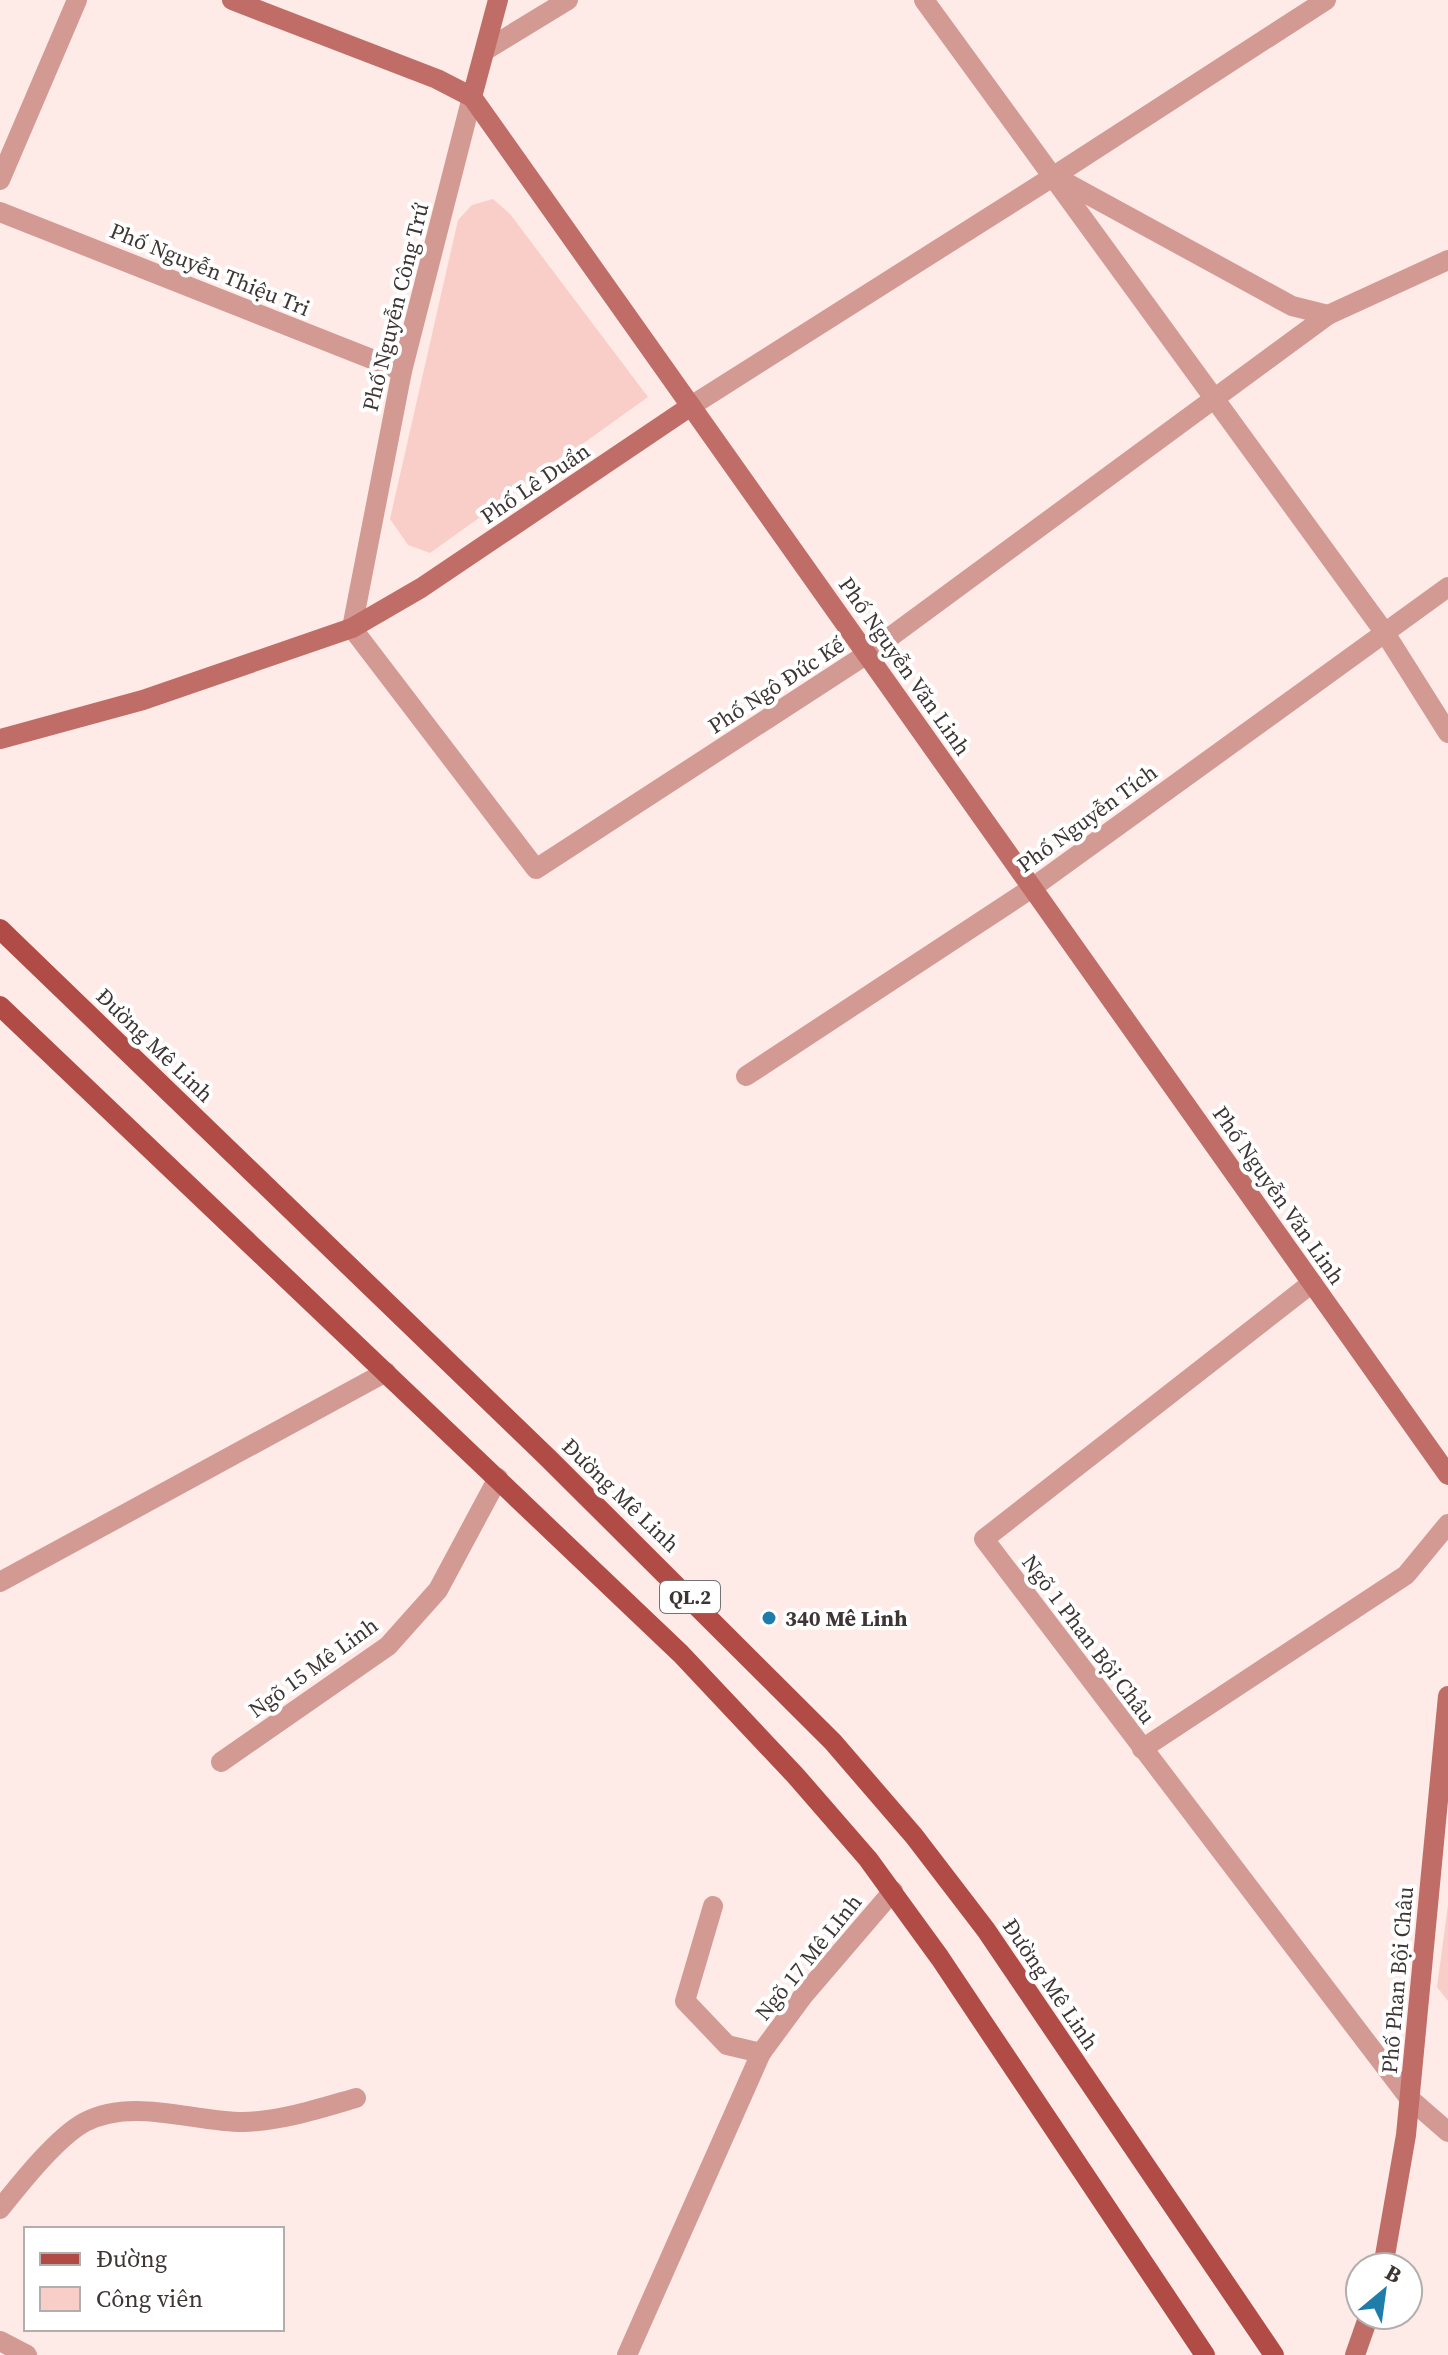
<svg xmlns="http://www.w3.org/2000/svg" width="1448" height="2355" viewBox="0 0 1448 2355" font-family="'Source Serif 4',serif">
	<rect width="100%" height="100%" fill="#feeae7"/>
	<g fill="#f9cec9">
		<polygon points="493,199 510,214 648,397 430,553 408,545 390,519 458,220 472,205"/>
		<polygon points="1448,1905 1448,2001 1437,1987"/>
	</g>
	<g fill="none" stroke-linecap="round" stroke-linejoin="round">
		<g stroke="#d39993" stroke-width="20">
			<polyline points="1054,176 1326,0"/>
			<polyline points="221,1762 388,1646 438,1590 498,1478"/>
			<polyline points="761,2053 803,1996 893,1891"/>
		</g>
		<g stroke="#d39993" stroke-width="20">
			<polyline points="924,0 1385,633 1448,733"/>
			<polyline points="486,50 568,0"/>
			<polyline points="472,97 402,371 352,628 536,869 867,654 1328,315 1448,260"/>
			<polyline points="0,180 77,0"/>
			<polyline points="0,212 402,371"/>
			<polyline points="691,406 1054,176 1292,306 1328,315"/>
			<polyline points="746,1076 1032,888 1448,587"/>
			<polyline points="1312,1283 984,1539 1409,2098 1448,2132"/>
			<polyline points="0,1582 386,1372"/>
			<polyline points="1142,1749 1406,1575 1448,1524"/>
			<path d="M0,2209C20,2184 57,2137 85,2122C133,2097 193,2122 243,2122C282,2121 318,2109 356,2098"/>
			<polyline points="0,2341 27,2355"/>
			<polyline points="627,2355 761,2053 727,2045 685,2001 713,1906"/>
		</g>
		<g stroke="#c16d67" stroke-width="20">
			<polyline points="232,0 437,79 472,97 1448,1475"/>
			<polyline points="472,97 498,0"/>
			<polyline points="0,739 143,700 352,628 421,588 691,406"/>
			<polyline points="1383,2267 1406,2135 1448,1696"/>
			<polyline points="1355,2355 1369,2315"/>
		</g>
		<g stroke="#b14b46" stroke-width="20">
			<polyline points="0,929 549,1459 833,1742 914,1836 986,1930 1274,2355"/>
			<polyline points="0,1006 681,1654 795,1775 868,1859 940,1958 1205,2355"/>
		</g>
	</g>
	<circle fill="#1f7daa" stroke="#fff" stroke-width="3" cx="769" cy="1618" r="8"/>
	<g text-anchor="middle" dominant-baseline="central" stroke-width="8" stroke-linejoin="round" paint-order="stroke">
		<rect fill="#fff" stroke="#777272" stroke-width="2" x="660" y="1581" width="60" height="32" rx="6"/>
		<g font-size="20" font-weight="bold" fill="#3d3635">
			<text x="690" y="1597">QL.2</text>
		</g>
		<g font-size="22" fill="#3d3635" stroke="#fff">
			<text transform="translate(210 269) rotate(22)">Phố Nguyễn Thiệu Tri</text>
			<text transform="translate(395 307) rotate(-76)">Phố Nguyễn Công Trứ</text>
			<text transform="translate(535 483) rotate(-34)">Phố Lê Duẩn</text>
			<text transform="translate(905 666) rotate(55)">Phố Nguyễn Văn Linh</text>
			<text transform="translate(776 685) rotate(-33)">Phố Ngô Đức Kế</text>
			<text transform="translate(1087 818) rotate(-36)">Phố Nguyễn Tích</text>
			<text transform="translate(155 1045) rotate(44)">Đường Mê Linh</text>
			<text transform="translate(1279 1195) rotate(55)">Phố Nguyễn Văn Linh</text>
			<text transform="translate(621 1495) rotate(44)">Đường Mê Linh</text>
			<text transform="translate(1089 1639) rotate(53)">Ngõ 1 Phan Bội Châu</text>
			<text transform="translate(313 1667) rotate(-36)">Ngõ 15 Mê Linh</text>
			<text transform="translate(808 1957) rotate(-51)">Ngõ 17 Mê LInh</text>
			<text transform="translate(1397 1980) rotate(-85)">Phố Phan Bội Châu</text>
			<text transform="translate(1051 1984) rotate(56)">Đường Mê Linh</text>
		</g>
		<g font-size="22" font-weight="bold" fill="#3d3635" stroke="#fff" text-anchor="start">
			<text x="785" y="1618">340 Mê Linh</text>
		</g>
	</g>
	<rect x="24" y="2227" width="260" height="104" fill="#ffffff" stroke="#b1afae" stroke-width="2"/>
	<rect x="40" y="2253" width="40" height="12" fill="#b14b46" stroke="#b1afae" stroke-width="2"/>
	<text x="96" y="2267" font-size="24" fill="#3d3635">Đường</text>
	<rect x="40" y="2287" width="40" height="24" fill="#f9cec9" stroke="#b1afae" stroke-width="2"/>
	<text x="96" y="2307" font-size="24" fill="#3d3635">Công viên</text>
	<g transform="translate(1384 2291) rotate(29)"><circle r="38" fill="#ffffff" stroke="#b1afae" stroke-width="2"/>
	<path d="M0-6L14 30L0 20L-14 30Z" fill="#1f7daa"/>
	<text y="-12" font-size="22" font-weight="bold" text-anchor="middle" fill="#3d3635">B</text>
	</g>
</svg>
